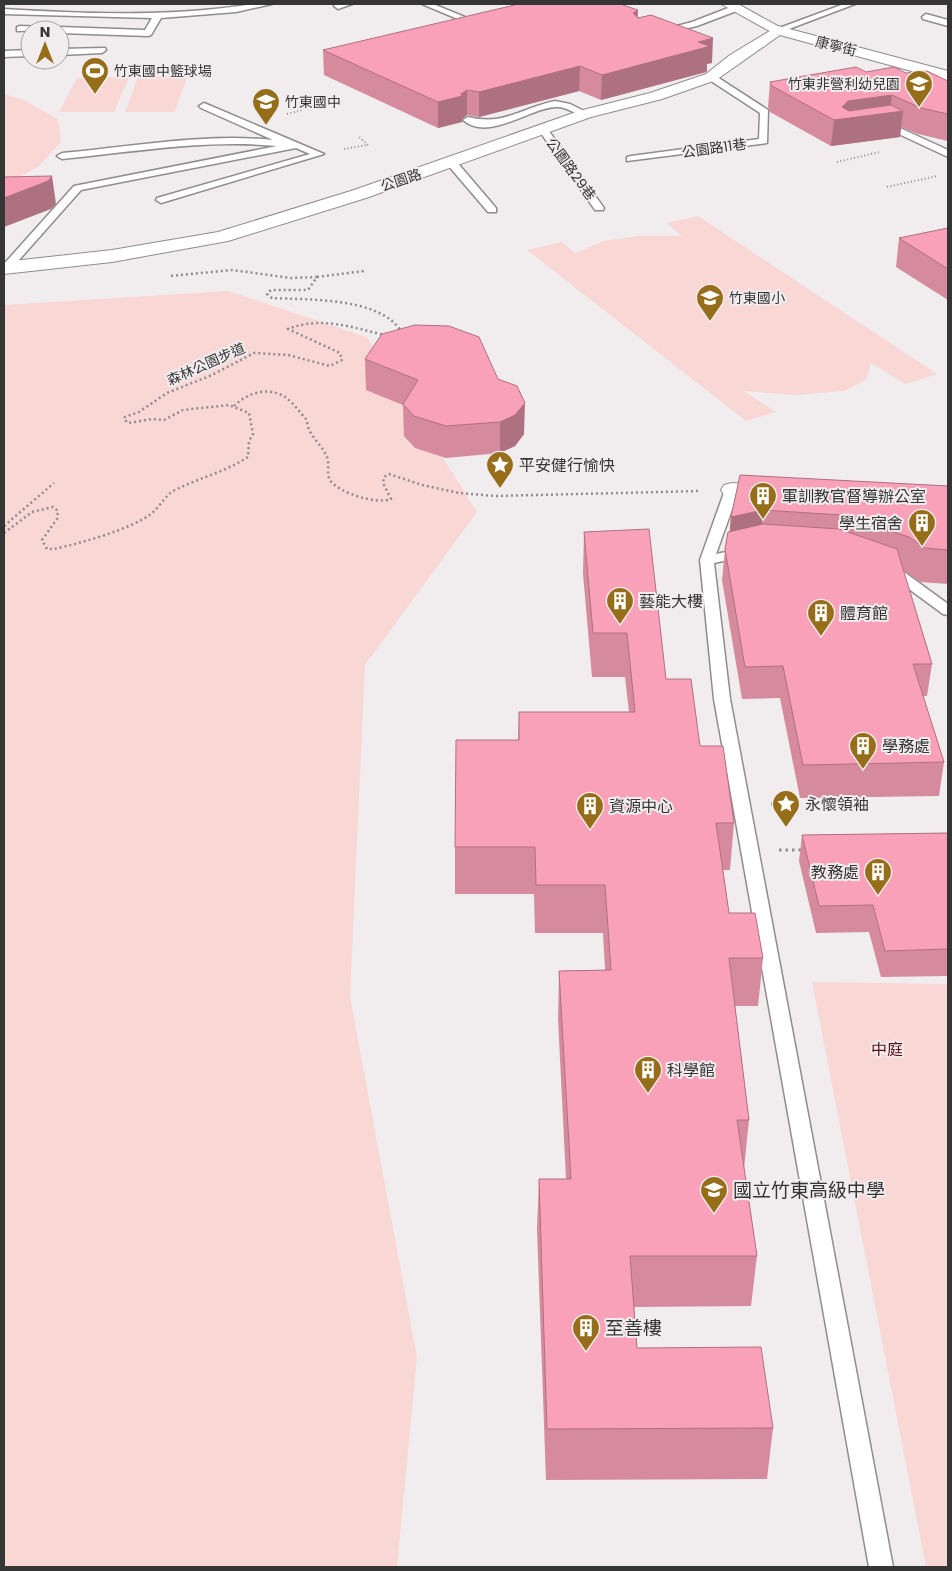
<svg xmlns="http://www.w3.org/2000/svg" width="952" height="1571" viewBox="0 0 952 1571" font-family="Poppins,'Noto Sans TC',sans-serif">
	<rect width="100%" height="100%" fill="#f1edef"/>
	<g fill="#f8d7d5">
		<polygon points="129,77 114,112 59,112 77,78"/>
		<polygon points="138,77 187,77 175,112 125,112"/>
		<polygon points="4,94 24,100 58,119 61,142 38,167 4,186"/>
		<polygon points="698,216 937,374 905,384 871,363 866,380 844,391 797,395 743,391 776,412 746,421 527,250 562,242 575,253 604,241 638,236 682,236 667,223"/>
		<polygon points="228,291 367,337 477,512 365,665 350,997 417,1357 397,1567 4,1567 4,305"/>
		<polygon points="812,982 948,984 948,1567 926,1567"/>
	</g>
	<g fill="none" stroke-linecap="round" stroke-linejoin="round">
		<defs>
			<g id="lane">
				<path d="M254,4H272L236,12L161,18L151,35L148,36L60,33V30H56L60,27L145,30L152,18L4,14V9C88,14 171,17 254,4Z"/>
				<polygon points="335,4 352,4 338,9 334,6"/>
				<polygon points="422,4 433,4 477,22 463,26 462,24 465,22"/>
				<polygon points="844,4 855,4 781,32 774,30"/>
				<polygon points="736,5 740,8 739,10 697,26 662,34 658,31 692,22"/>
				<polygon points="926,14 948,20 948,26 923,19 922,17"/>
				<polygon points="20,26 46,27 50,30 17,31 17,27"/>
				<polygon points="105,48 106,50 102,53 60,55 60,49"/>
				<polygon points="30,50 30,56 4,57 4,51"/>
				<polygon points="708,75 714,75 768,110 767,143 627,161 627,157 631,156 759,139 760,113 708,79"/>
				<path d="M555,101L570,104L590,114L585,117C575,114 566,106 556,107C529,108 489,142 463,120L468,117C504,126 521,108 555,101Z"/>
				<path d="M204,103L324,154L161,203L156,200L157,198L310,154L296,148L81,190L11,269L4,270V264L74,186L277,146C206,139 132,152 62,159L57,156L62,153C131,147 204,133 273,140L201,108L199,106Z"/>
				<polygon points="889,123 948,150 948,157 888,129 880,130 875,127"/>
				<polygon points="540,127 546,127 604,208 603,210 595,210 538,129"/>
				<polygon points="451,159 455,160 496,208 496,212 488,212 447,164 446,162"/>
				<polygon points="732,486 739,490 716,554 746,548 753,552 751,555 714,563 730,699 893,1567 869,1567 714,699 700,560 725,490"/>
				<polygon points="887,567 904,572 948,604 948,615 943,614 894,578 882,574 880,571"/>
			</g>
			<g id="street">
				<polygon points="721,4 738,4 785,30 783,33 773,33"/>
				<polygon points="732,483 783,486 786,491 783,496 775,498 724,495 721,490 724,485"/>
			</g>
			<polygon id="secondary" points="778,26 948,71 948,81 780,35 716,80 662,99 591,117 366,198 228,241 112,262 4,274 4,262 112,250 218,232 354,190 579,111 650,93 706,74 730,55"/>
		</defs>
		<use href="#lane" stroke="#908c8e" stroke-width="3"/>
		<use href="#street" stroke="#908c8e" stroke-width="2"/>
		<use href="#secondary" stroke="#908c8e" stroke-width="2"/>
		<g stroke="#8f8c8d" stroke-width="2" stroke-dasharray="1 2.5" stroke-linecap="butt">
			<polyline points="287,114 303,110"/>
			<polyline points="344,149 368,145 358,136"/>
			<polyline points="837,162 880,152"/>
			<polyline points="887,187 937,176"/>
		</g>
		<g stroke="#8f8c8d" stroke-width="2.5" stroke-dasharray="2 3" stroke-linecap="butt">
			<path d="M171,276L232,270L291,278L317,277L308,290H271L267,294L272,298C309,300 379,297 401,331"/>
			<polyline points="317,277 364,271"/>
			<path d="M234,406C247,393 268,386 285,397C293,402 300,413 307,420C307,435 322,444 327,457C330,464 326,473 330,480C338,493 378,505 391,499L383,483L384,477L389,474L422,485L459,493L495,496L701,491"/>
			<polyline points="4,526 54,483"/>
			<path d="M4,533L32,512L53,507L58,511L57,519L42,540L47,549H54C81,543 129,530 151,514C160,507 165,495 175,490C199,478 225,472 248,457L249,441L253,434L249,413L229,405L183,410L164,420L152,419L128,423L124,419L125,417L139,412L167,393L212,375L254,353L288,355L330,366L342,360L340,353L288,329C321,316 351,327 384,335"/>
		</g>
		<g stroke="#8f8c8d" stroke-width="3" stroke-dasharray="2.5 4" stroke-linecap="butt">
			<polyline points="771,804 802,804"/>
			<polyline points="779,850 803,850"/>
		</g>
		<use href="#lane" fill="#fff" fill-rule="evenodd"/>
		<use href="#street" fill="#fff" fill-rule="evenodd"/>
		<use href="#secondary" fill="#fff" fill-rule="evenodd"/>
	</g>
	<g fill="#d68a9e">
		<polygon points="638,17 712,63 707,64 707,71 706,72 601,100 579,91 479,117 467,115 462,119 462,122 438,128 324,75 323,50"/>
		<polygon points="866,72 906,73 948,81 948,141 918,134 901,127 900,137 831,146 770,112 768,107 770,82"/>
		<polygon points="948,228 948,300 896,267 899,238"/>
		<polygon points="449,326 524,434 515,446 500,453 446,458 415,448 404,436 403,405 366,390 365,359"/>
		<polygon points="740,475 948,486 948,584 920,582 903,570 932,664 927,696 923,696 944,762 939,796 800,798 780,698 742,699 722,580 725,549 730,531 731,517"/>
		<polygon points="584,532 666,679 700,746 734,823 730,870 723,870 729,913 763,958 758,1006 735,1006 749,1120 744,1169 757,1256 751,1306 634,1307 637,1348 773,1428 767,1479 546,1480 537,1229 539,1179 566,1179 558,1019 559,971 605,970 603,933 535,933 534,894 455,894 455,847 518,740 519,712 629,712 625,677 592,677 583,574"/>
		<polygon points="948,833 948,976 881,977 869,932 816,933 799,861 802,835"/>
	</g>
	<g fill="#ae7181">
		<polygon points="638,10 637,34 633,13"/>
		<polygon points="713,38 712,63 707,64 707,71 706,72 601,100 602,75 698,42"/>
		<polygon points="580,66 579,91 479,117 479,92"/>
		<polygon points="467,90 467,115 462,119 462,122 438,128 438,102 461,94"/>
		<polygon points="892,95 890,113 903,111 900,137 831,146 834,120 842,107 848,101"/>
		<polygon points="52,176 56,204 51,209 4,227 4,198"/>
		<polygon points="525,403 524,434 515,446 500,453 500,422"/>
		<polygon points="763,510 760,543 728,550 731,517"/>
	</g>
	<g fill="#f9a1b8" stroke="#ae7181">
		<polygon points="519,4 620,4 638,10 633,13 638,18 651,15 713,38 698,42 709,46 707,47 602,75 580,66 479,92 467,90 461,94 462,96 438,102 323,50"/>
		<polygon points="856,67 866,72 894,67 906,73 927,71 948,81 948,114 921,108 892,95 848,101 842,107 849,111 891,105 903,111 834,120 772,86 770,82"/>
		<polygon points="52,176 48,181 4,198 4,177"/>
		<polygon points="948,228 948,269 899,238"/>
		<polygon points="415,325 449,326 479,337 498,379 517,386 525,403 515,415 500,422 446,426 414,416 403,404 418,380 365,359 382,334"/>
		<polygon points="740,475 948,486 948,550 925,548 909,537 842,515 763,510 731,517"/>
		<polygon points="763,524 839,529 897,549 932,664 913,664 944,762 803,765 783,666 745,667 725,549 728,532"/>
		<polygon points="649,529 666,679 691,679 700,746 723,746 734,823 716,823 729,913 755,913 763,958 729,958 749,1120 737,1120 757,1256 630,1256 637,1348 761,1347 773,1428 547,1429 539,1179 571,1179 559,971 611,970 605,885 536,885 535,847 455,847 456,740 519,740 519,712 635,712 627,633 593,633 584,532"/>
		<polygon points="948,833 948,949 885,951 873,905 819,906 802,835"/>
	</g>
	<defs>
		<symbol id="stadium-pin" viewBox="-11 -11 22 30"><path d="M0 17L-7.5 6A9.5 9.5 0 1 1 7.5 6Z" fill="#966d18" stroke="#f1edef"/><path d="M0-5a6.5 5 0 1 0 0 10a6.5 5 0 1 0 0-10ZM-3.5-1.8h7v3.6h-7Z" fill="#fff"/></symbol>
		<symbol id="school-pin" viewBox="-11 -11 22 30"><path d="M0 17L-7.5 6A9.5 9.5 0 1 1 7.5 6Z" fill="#966d18" stroke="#f1edef"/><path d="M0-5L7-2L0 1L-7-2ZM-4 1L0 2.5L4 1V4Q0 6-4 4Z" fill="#fff"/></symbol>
		<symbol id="sight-pin" viewBox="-11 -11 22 30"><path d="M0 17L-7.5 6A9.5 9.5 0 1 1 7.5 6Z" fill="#966d18" stroke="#f1edef"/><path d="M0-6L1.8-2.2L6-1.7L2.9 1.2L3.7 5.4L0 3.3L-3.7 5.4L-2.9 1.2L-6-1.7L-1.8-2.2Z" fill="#fff"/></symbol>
		<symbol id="building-pin" viewBox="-11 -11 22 30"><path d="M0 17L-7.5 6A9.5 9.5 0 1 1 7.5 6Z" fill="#966d18" stroke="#f1edef"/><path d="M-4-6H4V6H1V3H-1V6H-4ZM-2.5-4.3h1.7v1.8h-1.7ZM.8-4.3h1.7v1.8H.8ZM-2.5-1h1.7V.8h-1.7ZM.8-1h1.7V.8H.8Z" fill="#fff"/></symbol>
	</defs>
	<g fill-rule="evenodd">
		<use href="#stadium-pin" x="79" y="55" width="32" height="43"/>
		<use href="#school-pin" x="903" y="68" width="32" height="43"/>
		<use href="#school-pin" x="250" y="86" width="32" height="43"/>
		<use href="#school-pin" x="694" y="282" width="32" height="43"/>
		<use href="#sight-pin" x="484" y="449" width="32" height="43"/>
		<use href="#building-pin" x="747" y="480" width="32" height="43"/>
		<use href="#building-pin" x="906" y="507" width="32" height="43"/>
		<use href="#building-pin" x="604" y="585" width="32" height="43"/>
		<use href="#building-pin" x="805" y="597" width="32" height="43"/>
		<use href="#building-pin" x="847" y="730" width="32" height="43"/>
		<use href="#sight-pin" x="770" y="788" width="32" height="43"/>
		<use href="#building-pin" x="574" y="790" width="32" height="43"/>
		<use href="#building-pin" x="862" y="856" width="32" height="43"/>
		<use href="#building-pin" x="632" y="1054" width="32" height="43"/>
		<use href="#school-pin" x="698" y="1174" width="32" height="43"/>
		<use href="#building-pin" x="570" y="1312" width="32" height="43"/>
	</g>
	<g text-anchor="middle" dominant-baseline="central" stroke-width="4" stroke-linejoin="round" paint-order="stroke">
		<g font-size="14" fill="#363535" stroke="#f1edef">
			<text transform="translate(836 46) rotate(14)">康寧街</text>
			<text transform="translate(714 148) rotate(-8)">公園路11巷</text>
			<text transform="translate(571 169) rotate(54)">公園路29巷</text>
			<text transform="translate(401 180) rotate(-19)">公園路</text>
			<text transform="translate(206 364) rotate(-24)">森林公園步道</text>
		</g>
		<g font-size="14" fill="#363535" stroke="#f1edef" text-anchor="start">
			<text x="114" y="71">竹東國中籃球場</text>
			<text x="900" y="84" text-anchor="end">竹東非營利幼兒園</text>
			<text x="285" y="102">竹東國中</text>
			<text x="729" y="298">竹東國小</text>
		</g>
		<g font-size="16" fill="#363535" stroke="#f1edef" text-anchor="start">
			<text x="519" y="465">平安健行愉快</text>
			<text x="782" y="496">軍訓教官督導辦公室</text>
			<text x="903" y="523" text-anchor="end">學生宿舍</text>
			<text x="639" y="601">藝能大樓</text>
			<text x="840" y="613">體育館</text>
			<text x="882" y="746">學務處</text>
			<text x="805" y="804">永懷領袖</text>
			<text x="609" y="806">資源中心</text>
			<text x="859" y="872" text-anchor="end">教務處</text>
			<text x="667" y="1070">科學館</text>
		</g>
		<g font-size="16" fill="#5e1017" stroke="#f1edef">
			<text x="887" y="1049">中庭</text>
		</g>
		<g font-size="19" fill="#363535" stroke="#f1edef" text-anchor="start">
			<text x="733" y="1190">國立竹東高級中學</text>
			<text x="605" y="1328">至善樓</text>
		</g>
	</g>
	<rect width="952" height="1571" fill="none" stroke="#363535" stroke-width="10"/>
	<g transform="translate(45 45)"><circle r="24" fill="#f1edef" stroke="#a6a3a5"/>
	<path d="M0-4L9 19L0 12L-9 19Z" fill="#966d18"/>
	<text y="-8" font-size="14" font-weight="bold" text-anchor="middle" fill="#363535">N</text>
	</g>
</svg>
